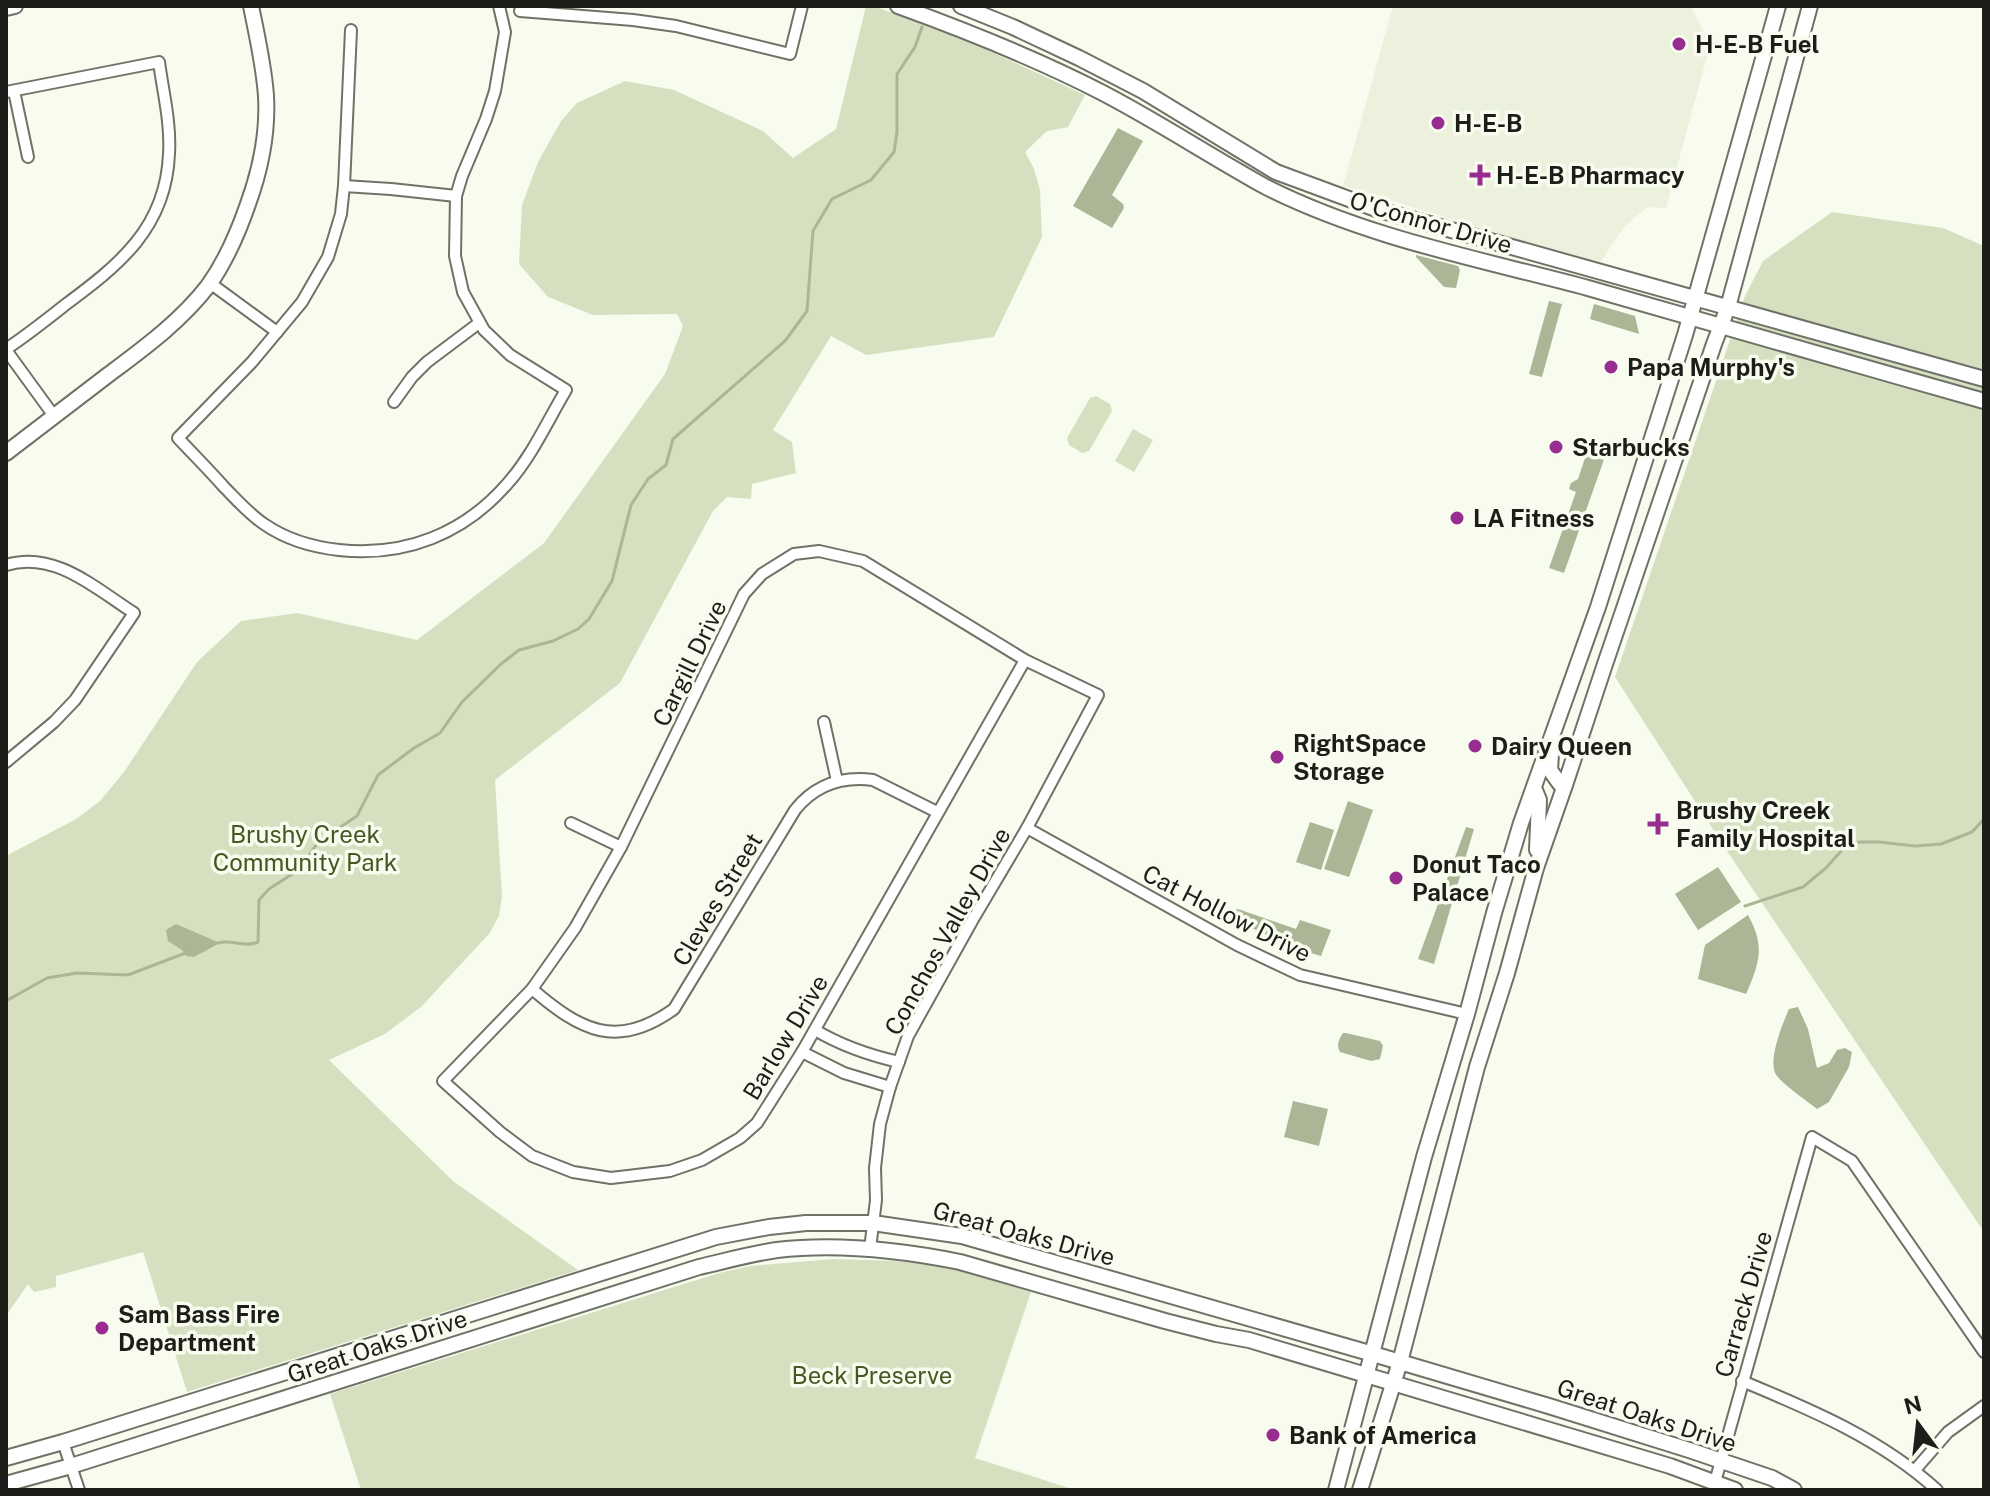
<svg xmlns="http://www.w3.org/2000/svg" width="1990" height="1496" viewBox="0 0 1990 1496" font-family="'Public Sans',sans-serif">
	<rect width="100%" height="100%" fill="#f7fcee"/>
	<polygon fill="#ebf1dc" points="1393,6 1691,6 1710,45 1666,208 1647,207 1624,227 1599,264 1343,186"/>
	<g fill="#d6e0c1">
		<polygon points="866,6 874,6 983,48 1085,95 1068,127 1047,131 1025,152 1034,169 1040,190 1042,237 994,337 866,355 831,336 773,430 792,442 796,473 752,484 751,499 727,497 713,511 620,683 495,780 502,897 499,916 489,934 421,1007 385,1034 329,1060 453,1181 578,1270 187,1392 143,1252 56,1276 56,1287 34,1292 28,1284 6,1316 6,856 76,819 100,801 124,772 197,662 241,621 297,613 417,640 544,543 665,374 683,326 677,314 593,315 548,297 519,264 522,205 538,162 561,121 577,103 625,81 674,90 763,131 793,158 836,129"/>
		<polygon points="1832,212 1943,228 1984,246 1984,1232 1727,851 1615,677 1745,296 1763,261"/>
		<polygon points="1096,396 1110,404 1112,411 1089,451 1082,453 1069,445 1067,438 1090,398"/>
		<polygon points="1133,429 1153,440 1134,472 1115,461"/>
		<path d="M832,1259C864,1260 896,1260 927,1264C962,1269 997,1281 1031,1292L975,1458L1075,1490H361L330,1394L719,1273L750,1266Z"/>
	</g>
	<g fill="#acb596">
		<polygon points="1118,128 1143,141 1112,195 1123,204 1124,208 1112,228 1073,206"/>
		<polygon points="1416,255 1458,266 1460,270 1456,288 1444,287 1416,257"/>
		<polygon points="1549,301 1562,304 1542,377 1529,374"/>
		<polygon points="1594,304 1635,316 1639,334 1590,319"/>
		<polygon points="1590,443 1608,448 1564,573 1549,568 1576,492 1569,489 1571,483 1578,479"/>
		<polygon points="1348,801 1373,810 1349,877 1324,869"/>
		<polygon points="1310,822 1334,830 1321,870 1296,862"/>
		<polygon points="1466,827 1474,829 1434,964 1418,959"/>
		<polygon points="1718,867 1741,902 1698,930 1675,894"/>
		<path d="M1238,909L1296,929L1300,920L1331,930L1321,956C1288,947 1259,932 1229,916V912Z"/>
		<path d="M1748,915C1765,946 1760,962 1746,994L1698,979L1705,945Z"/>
		<polygon points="176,924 220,943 194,957 186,956 182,950 168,941 166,930"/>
		<path d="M1798,1007L1808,1029L1817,1068L1829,1063L1837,1050L1845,1048L1852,1052L1849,1067L1829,1102L1817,1109C1807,1101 1784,1085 1777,1076C1766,1063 1783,1023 1789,1009Z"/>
		<path d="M1343,1033H1346L1380,1041L1383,1046L1380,1059L1371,1061L1340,1052C1336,1044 1339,1040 1343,1033Z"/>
		<polygon points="1293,1101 1328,1109 1319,1146 1284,1137"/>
	</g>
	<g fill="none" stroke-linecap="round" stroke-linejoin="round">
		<g stroke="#acb596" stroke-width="3">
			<polyline points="1745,906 1803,887 1826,868 1842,850 1859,842 1879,842 1915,846 1941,844 1972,832 1984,819"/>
			<path d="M218,943C231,939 245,948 258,942L259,900L269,889L300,869L318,842L357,816L378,775L414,748L440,733L462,702L501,664L519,650L553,641L578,629L589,619L612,581L631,505L648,479L666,465L673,439L785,341L807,311L813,231L832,199L871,180L894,152L897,132V74L915,47L922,27"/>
			<polyline points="6,1001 47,978 77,973 128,975 188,952"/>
		</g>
		<defs>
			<g id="street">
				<polyline points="520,11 633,20 676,26 790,54 802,6"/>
				<path d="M351,30L344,186L341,214L328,257L302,302L252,362L178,438C193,454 209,470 224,487C237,500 249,514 264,524C287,540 312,547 339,550C405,557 464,534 508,483C532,456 548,420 566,390L510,355L484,330L463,292L455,256L456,196L462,176L486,119L495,91L505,32L499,6"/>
				<polyline points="14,91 28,157"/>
				<path d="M6,92L159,62C163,92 171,123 169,154C166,228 119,265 65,305C46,320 26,336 6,349"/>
				<polyline points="344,186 391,189 456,196"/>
				<polyline points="210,283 277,332"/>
				<polyline points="6,350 54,416"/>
				<polyline points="394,402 412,377 427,362 479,323"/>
				<path d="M6,565C54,550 95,588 134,613L75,700L54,722L6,762"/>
				<polyline points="824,722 837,781"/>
				<polyline points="571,823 621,847"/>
				<polyline points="1027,828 1237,945 1300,975 1467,1014"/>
				<path d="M532,989C581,1031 617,1050 674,1009L795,810C815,785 841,776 873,780L937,812"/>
				<path d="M815,1030C842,1046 868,1055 899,1062"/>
				<polyline points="802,1052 844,1073 890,1087"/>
				<polyline points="870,1249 876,1200 875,1168 880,1124 890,1087 908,1036 972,921 1027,828 1098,695 1025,660 863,561 819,551 794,554 762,574 744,594 621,847 575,928 532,989 443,1081 500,1132 532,1156 573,1172 611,1178 670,1171 702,1160 740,1138 757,1123 802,1052 1025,660"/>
				<path d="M1742,1381C1812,1410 1881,1439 1937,1490"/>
				<polyline points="63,1442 79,1490"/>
				<polyline points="1915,1470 1948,1432 1984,1406"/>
				<polyline points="1715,1482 1812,1137 1852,1161 1984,1352"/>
			</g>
			<g id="secondary">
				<path d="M898,6C967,31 1035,58 1101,92C1157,121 1210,156 1266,187C1367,238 1480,259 1588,288C1721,325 1852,364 1984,401"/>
				<polyline points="961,6 1013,27 1079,58 1143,91 1276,172 1376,209 1984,379"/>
				<polyline points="6,8 15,6"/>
				<path d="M6,453C40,427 74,401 108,375C144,348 180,322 208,286C226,261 238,233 248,204C260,171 268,132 266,96C264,66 257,36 251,6"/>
				<polyline points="1551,754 1550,770 1560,784 1565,785"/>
				<polyline points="1534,788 1539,800 1537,850"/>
				<polyline points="6,1458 63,1442 716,1237 769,1227 806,1223 873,1223 962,1236 1373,1354 1552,1407 1689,1450 1772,1478 1794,1490"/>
				<path d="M6,1484L71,1466L699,1267C725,1261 750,1254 777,1250C838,1243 900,1250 960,1262L1165,1321L1216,1334L1249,1340L1670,1466L1735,1490"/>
				<polyline points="1336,1490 1424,1157 1467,1014 1494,913 1521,823 1598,607 1685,335 1778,6"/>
				<polyline points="1360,1490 1400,1362 1477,1067 1507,973 1536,868 1565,785 1604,667 1714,344 1728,307 1810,6"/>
			</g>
		</defs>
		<use href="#street" stroke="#6f7367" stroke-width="14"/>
		<use href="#secondary" stroke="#6f7367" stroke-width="18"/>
		<use href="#street" stroke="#fff" stroke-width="10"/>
		<use href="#secondary" stroke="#fff" stroke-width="14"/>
	</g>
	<g fill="#982d8f" stroke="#f7fcee" stroke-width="3">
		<circle cx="1679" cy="44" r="8"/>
		<circle cx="1438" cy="123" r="8"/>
		<path d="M1476 163h8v8h8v8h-8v8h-8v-8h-8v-8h8z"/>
		<circle cx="1611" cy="367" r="8"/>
		<circle cx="1556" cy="447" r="8"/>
		<circle cx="1457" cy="518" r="8"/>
		<circle cx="1475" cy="746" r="8"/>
		<circle cx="1277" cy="757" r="8"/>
		<path d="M1654 812h8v8h8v8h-8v8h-8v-8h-8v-8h8z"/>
		<circle cx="1396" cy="878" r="8"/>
		<circle cx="102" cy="1328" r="8"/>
		<circle cx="1273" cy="1435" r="8"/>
	</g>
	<g text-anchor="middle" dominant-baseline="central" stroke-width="7" stroke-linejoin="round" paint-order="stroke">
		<g font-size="24" font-weight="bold" fill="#1d1e19" stroke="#f7fcee" text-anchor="start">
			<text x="1695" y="44">H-E-B Fuel</text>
			<text x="1454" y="123">H-E-B</text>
			<text x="1496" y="175">H-E-B Pharmacy</text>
			<text x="1627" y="367">Papa Murphy's</text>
			<text x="1572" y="447">Starbucks</text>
			<text x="1473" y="518">LA Fitness</text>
			<text x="1293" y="743">RightSpace<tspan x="1293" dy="28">Storage</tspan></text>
			<text x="1491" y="746">Dairy Queen</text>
			<text x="1676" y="810">Brushy Creek<tspan x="1676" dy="28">Family Hospital</tspan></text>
			<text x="1412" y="864">Donut Taco<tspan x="1412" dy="28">Palace</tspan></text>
			<text x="118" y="1314">Sam Bass Fire<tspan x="118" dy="28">Department</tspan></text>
			<text x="1289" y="1435">Bank of America</text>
		</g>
		<g font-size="24" fill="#1d1e19" stroke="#f7fcee">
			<text transform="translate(1431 222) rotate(16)">O'Connor Drive</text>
			<text transform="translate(689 663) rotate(-64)">Cargill Drive</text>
			<text transform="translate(717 899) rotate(-59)">Cleves Street</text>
			<text transform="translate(1227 913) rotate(27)">Cat Hollow Drive</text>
			<text transform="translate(947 931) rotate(-61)">Conchos Valley Drive</text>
			<text transform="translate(785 1037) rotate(-59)">Barlow Drive</text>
			<text transform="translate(1024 1233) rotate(15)">Great Oaks Drive</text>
			<text transform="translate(1743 1304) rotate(-74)">Carrack Drive</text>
			<text transform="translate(377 1346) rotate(-18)">Great Oaks Drive</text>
			<text transform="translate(1647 1415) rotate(18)">Great Oaks Drive</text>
		</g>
		<g font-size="24" fill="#495623" stroke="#f7fcee">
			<text x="305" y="834">Brushy Creek<tspan x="305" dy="28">Community Park</tspan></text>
			<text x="872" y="1375">Beck Preserve</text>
		</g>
	</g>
	<rect width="1990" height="1496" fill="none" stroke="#1d1e19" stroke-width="16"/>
	<g transform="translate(1918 1424) rotate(345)" stroke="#f7fcee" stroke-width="6" paint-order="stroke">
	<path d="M0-6L14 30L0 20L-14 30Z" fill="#1d1e19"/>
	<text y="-12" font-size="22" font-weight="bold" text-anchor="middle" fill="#1d1e19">N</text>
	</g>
</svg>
